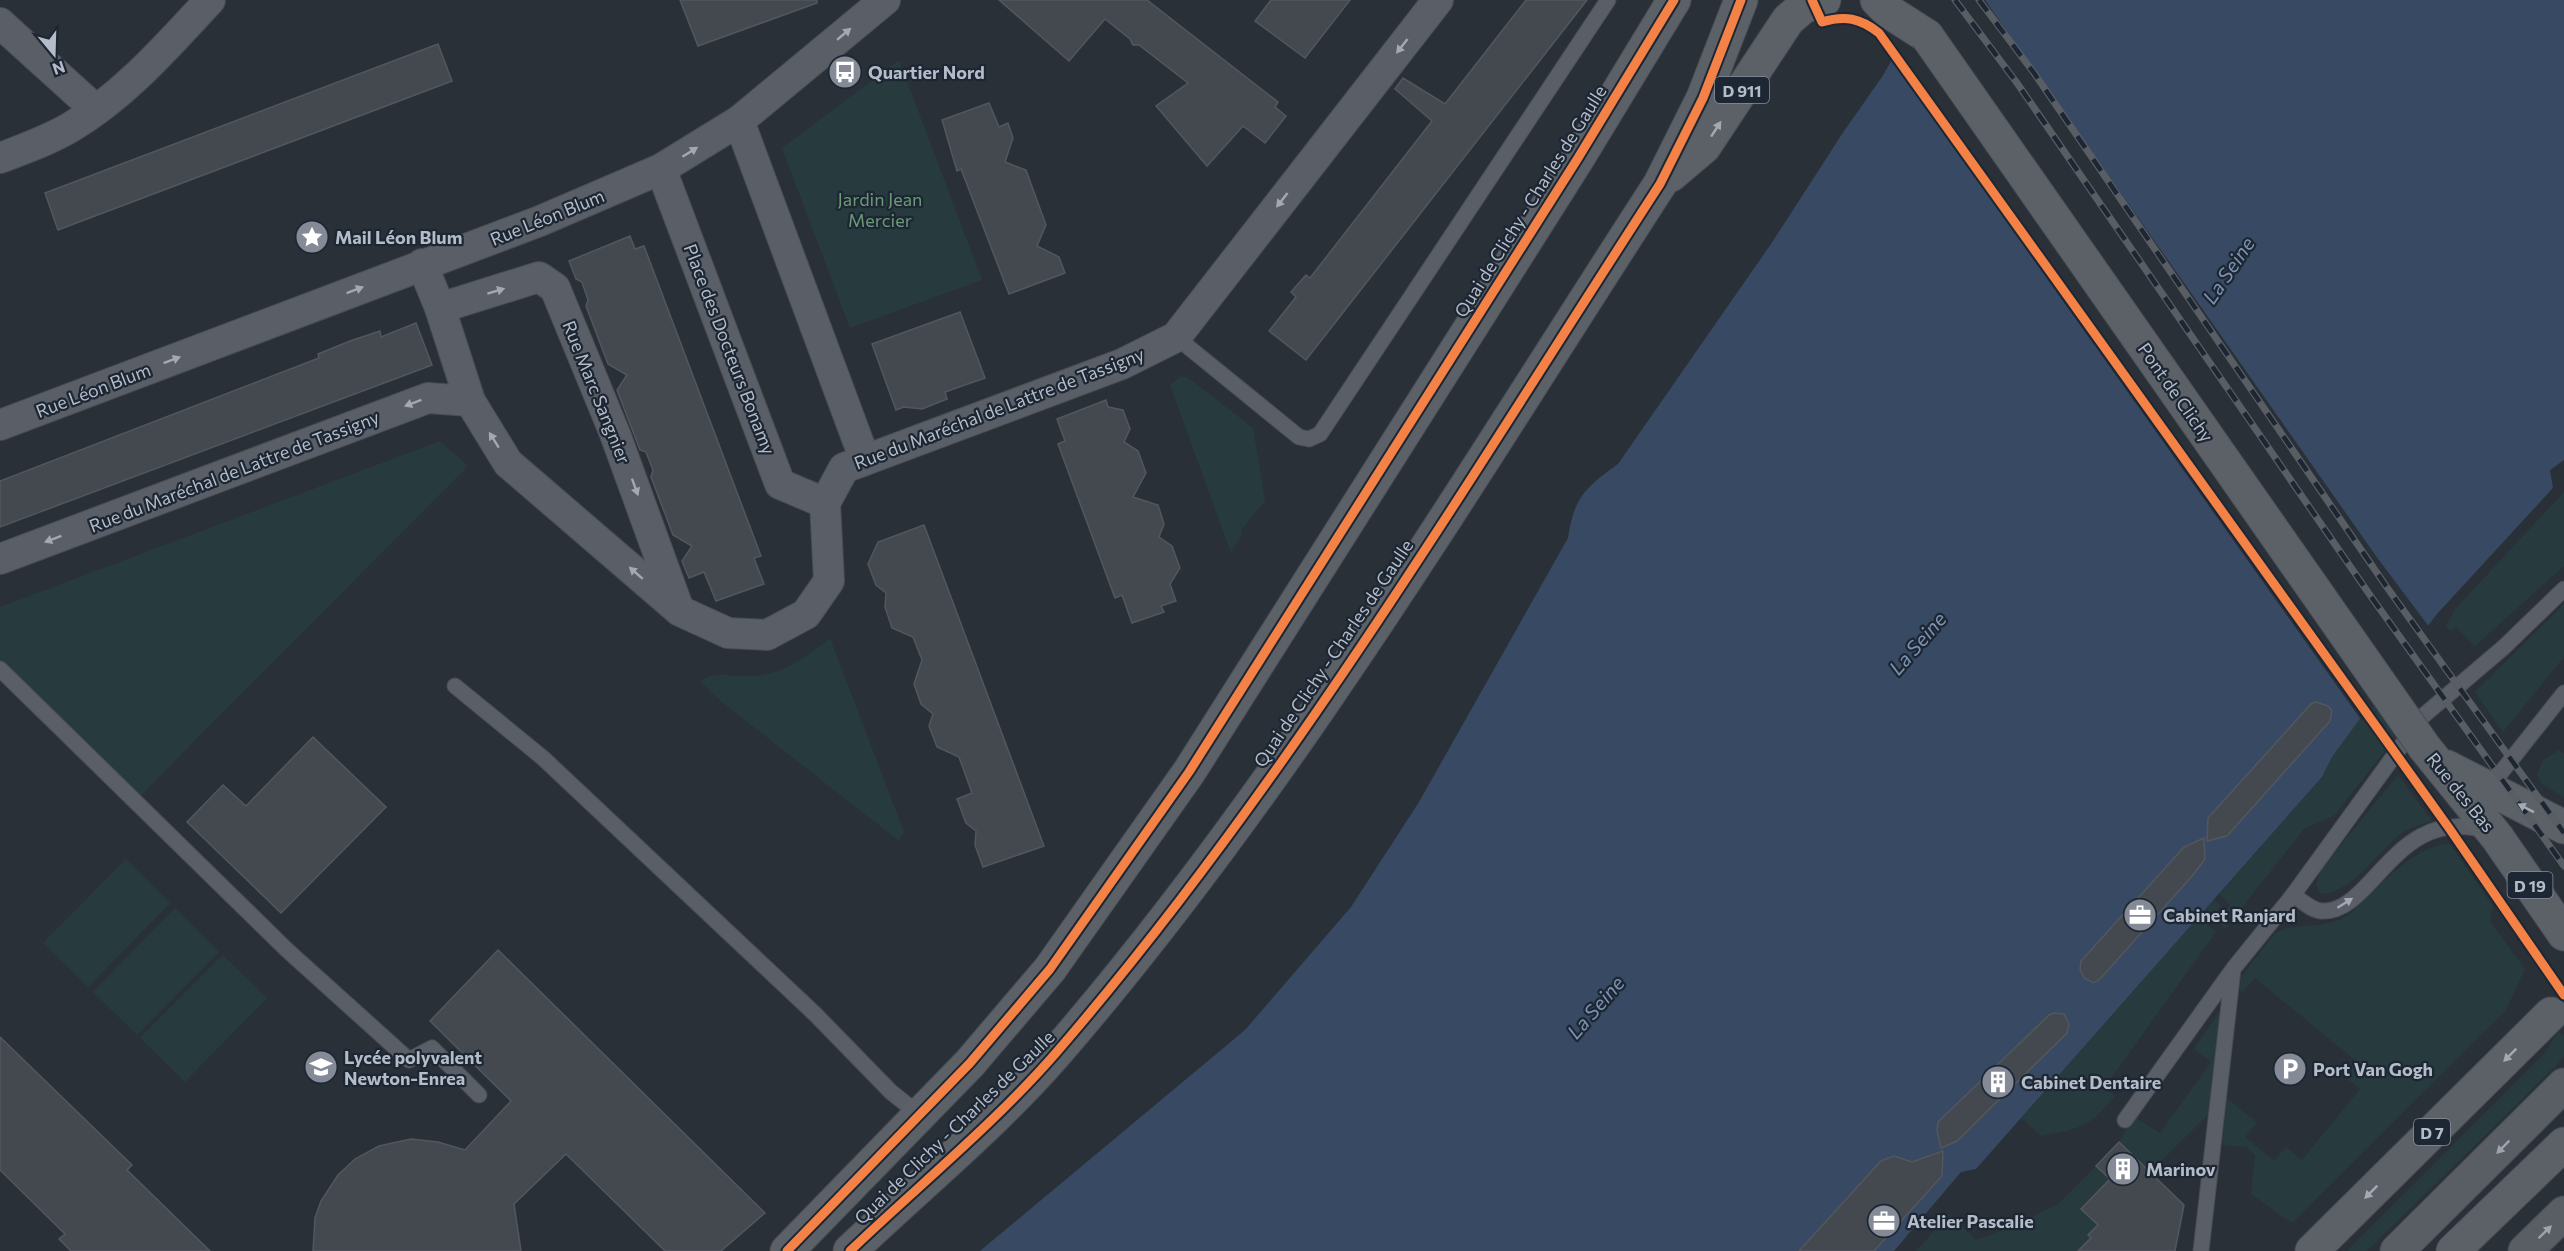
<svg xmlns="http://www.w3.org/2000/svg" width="2564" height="1251" viewBox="0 0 2564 1251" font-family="Commissioner,sans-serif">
	<rect width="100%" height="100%" fill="#2a3038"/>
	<g fill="#273a3e">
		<polygon points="899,60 982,280 850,328 782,148"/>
		<polygon points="1180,377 1187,377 1253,428 1265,501 1242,529 1241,536 1231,553 1170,385"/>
		<polygon points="440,441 468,466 138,798 0,662 0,607"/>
		<polygon points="2564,492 2564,566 2475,646 2456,627 2451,631 2446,627 2455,609"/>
		<polygon points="2564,604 2564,657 2503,732 2475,692"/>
		<path d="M830,638L904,832L899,841L723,703L700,681C718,670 730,677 750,676C781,676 808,656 830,638Z"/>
		<polygon points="2381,689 2407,722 2335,815 2304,829 2225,929 2217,920 2230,905 2219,894 2322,777 2332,757"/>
		<polygon points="2559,750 2564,754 2564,798 2541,783 2537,776 2542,761"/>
		<path d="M2398,775L2432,821C2420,825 2408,828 2398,836C2377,853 2348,897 2320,893L2316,884L2321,869Z"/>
		<path d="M2450,844L2493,906L2490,921L2525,969L2506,1010L2292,1223L2251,1194L2255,1155L2246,1147L2222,1145L2227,1098L2257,1123L2245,1137L2274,1161L2286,1147L2302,1160L2360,1089L2344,1076L2356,1061L2255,978L2242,992L2240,990L2241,977L2275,933L2286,928L2323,924L2340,920L2352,912C2377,890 2415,843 2450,844Z"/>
		<polygon points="126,859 170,903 88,987 43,943"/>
		<path d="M2214,899L2221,906L2206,923L2216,932L2104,1088L2115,1096C2088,1128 2082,1128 2041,1136L2021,1118Z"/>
		<polygon points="175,908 219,952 137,1035 93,992"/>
		<polygon points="223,955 267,998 185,1082 140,1038"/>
		<polygon points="2218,1014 2220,1015 2210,1113 2150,1172 2119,1142 2133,1116 2160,1133 2211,1062 2194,1049"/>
		<polygon points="2558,1032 2564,1035 2564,1056 2558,1064 2367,1251 2347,1251 2545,1053"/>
		<polygon points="2096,1166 2110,1179 2081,1209 2098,1225 2091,1238 2078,1251 1916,1251 1949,1214 1976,1240 2018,1224 2058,1204"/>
	</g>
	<path fill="#384963" d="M1926,0H2564V460L2550,470L2553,488L2436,615L2332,757L2322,777L1976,1169L1961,1172L1894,1251H980L1245,1030L1351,907L1419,802L1568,538C1574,497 1586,487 1618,464L1771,244L1842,134L1882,77Z"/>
	<polygon fill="#2a3038" points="1923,0 1985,0 2376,556 2430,628 2362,721 1890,58"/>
	<g fill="#444950" stroke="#52575f" stroke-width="1.5">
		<polygon points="680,0 817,0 817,3 698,46"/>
		<polygon points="999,0 1147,0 1278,102 1275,107 1286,116 1265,143 1243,126 1207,166 1156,106 1188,83 1139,45 1133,45 1130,39 1105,19 1069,61"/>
		<polygon points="1271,0 1350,0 1305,58 1255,21"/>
		<polygon points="1526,0 1587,0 1306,360 1269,331 1296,297 1291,292 1306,275 1310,278 1432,121 1395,89 1403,78 1445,104"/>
		<polygon points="438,44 452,81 58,230 45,193"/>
		<polygon points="989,103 999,127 1008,123 1013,138 1005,162 1026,170 1046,225 1037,246 1059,257 1065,273 1009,294 961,169 957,171 942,120"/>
		<polygon points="630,236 635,249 644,246 761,556 754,558 764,584 716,601 704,572 689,578 682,561 692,546 673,535 651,477 653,470 646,452 640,450 617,390 627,375 608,364 586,306 588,300 582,282 576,279 569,261"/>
		<polygon points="960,312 985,378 945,392 947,399 922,409 904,407 896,410 872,344"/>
		<polygon points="416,323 432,365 0,527 0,481 319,358 318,354 350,341 380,331 381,337"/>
		<polygon points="1106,400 1108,407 1123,410 1130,429 1124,442 1138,451 1146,473 1133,497 1158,505 1164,524 1159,537 1172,546 1180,568 1170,584 1176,601 1161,606 1164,612 1132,623 1122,595 1115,598 1058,444 1065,441 1057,419"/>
		<polygon points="924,525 1044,846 983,867 975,845 976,831 966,823 957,799 972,793 959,757 937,747 929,726 933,714 921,704 914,684 922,660 913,637 892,628 885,607 886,593 876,585 868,564 878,542"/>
		<polygon points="2316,702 2328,706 2332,711 2330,721 2227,836 2207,841 2208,818 2311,704"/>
		<polygon points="313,737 386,807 281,913 187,822 223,785 246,806"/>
		<polygon points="2204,838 2205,859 2193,875 2101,978 2094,983 2084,978 2080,969 2081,961 2184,847"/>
		<polygon points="498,950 765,1213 721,1251 665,1251 566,1154 514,1204 521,1251 313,1251 315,1218 321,1201 338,1175 355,1159 379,1146 411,1139 438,1142 465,1150 511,1101 430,1021"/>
		<polygon points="2054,1013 2064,1014 2069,1024 2067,1033 1957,1141 1941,1148 1937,1131 1938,1122 2049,1015"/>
		<polygon points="0,1037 132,1165 127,1170 210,1251 71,1251 59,1239 65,1234 0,1170"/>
		<polygon points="2119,1142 2184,1205 2175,1251 2078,1251 2091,1238 2088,1235 2098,1225 2081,1209 2110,1179 2096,1166"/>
		<polygon points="1943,1151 1942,1176 1874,1251 1799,1251 1881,1161 1894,1156 1912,1162"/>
	</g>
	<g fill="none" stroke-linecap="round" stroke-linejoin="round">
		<defs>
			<g id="lane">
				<polyline points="1176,337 1299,437 1309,439 1320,434 1608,0"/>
				<polyline points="0,669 287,950 409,1060 432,1048 479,1095"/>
				<polyline points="455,686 543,758 816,1015 891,1092 920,1115"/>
				<polyline points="2488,789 2564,693"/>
				<path d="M2293,895C2301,900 2311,910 2321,911C2373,915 2395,803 2487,831"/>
				<polyline points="2125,1120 2231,972"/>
				<polyline points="2201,1251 2233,969 2293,895 2423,716 2504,647 2564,589"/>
			</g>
			<g id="street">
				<polyline points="0,23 96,110"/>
				<polyline points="739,121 865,460"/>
				<path d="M0,158C24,149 49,140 71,127C126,94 167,46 210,0"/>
				<polyline points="661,169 780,484 825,503"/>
				<polyline points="422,264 440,308 470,401 508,463 680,611 728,633 767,635 806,614 829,581 825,503 844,468 1122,364 1176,337 1438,0"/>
				<polyline points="440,308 539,277 555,288 615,434 679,610"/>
				<polyline points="0,425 540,221 661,169 739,121 885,0"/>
				<polyline points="0,559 428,398 470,401"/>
			</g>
			<g id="secondary">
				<polyline points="2397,1251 2564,1085"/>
				<polyline points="2525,1251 2564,1213"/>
			</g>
			<g id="primary">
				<polyline points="1877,0 1888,11 1927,36"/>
				<polyline points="1671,175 1704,147 1788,20 1803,7 1824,0"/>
				<polyline points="2425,748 2497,837 2564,934"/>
				<polyline points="2447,767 2564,827"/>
				<polyline points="787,1251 970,1063 1050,969 1189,772 1578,158 1674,0"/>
				<path d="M850,1251C918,1186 993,1125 1055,1054C1286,787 1468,480 1660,184L1703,98L1741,0"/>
				<polyline points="2312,1251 2551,1014"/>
				<polyline points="2453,1251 2564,1144"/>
			</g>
		</defs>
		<use href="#lane" stroke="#484c53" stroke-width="17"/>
		<use href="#street" stroke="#484c53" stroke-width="32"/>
		<use href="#secondary" stroke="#484c53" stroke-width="35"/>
		<use href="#primary" stroke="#484c55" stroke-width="35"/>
		<use href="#lane" stroke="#5a5e66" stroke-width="15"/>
		<use href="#street" stroke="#5a5e66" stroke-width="30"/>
		<use href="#secondary" stroke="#595d64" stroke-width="33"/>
		<use href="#primary" stroke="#5c6168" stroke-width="33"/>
		<defs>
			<g id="rail">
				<polyline points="1955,0 2017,83 2372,598 2564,866"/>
				<polyline points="1979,0 2034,73 2386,586 2564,833"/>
			</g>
		</defs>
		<use href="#rail" stroke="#595d64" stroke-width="7"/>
		<use href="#rail" stroke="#1d2633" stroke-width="4.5" stroke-dasharray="14" stroke-linecap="butt"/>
		<defs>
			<polyline id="primary-bridge" points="1927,36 2425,748"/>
		</defs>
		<use href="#primary-bridge" stroke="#484c55" stroke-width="35" stroke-linecap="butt"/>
		<use href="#primary-bridge" stroke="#5c6168" stroke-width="33"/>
		<defs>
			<g id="cycleway">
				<path d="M1812,0L1822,22C1845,15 1860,18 1879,33L2449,828L2564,995"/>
				<polyline points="787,1251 970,1063 1050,969 1189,772 1578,158 1674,0"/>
				<path d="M850,1251C918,1186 993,1125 1055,1054C1286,787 1468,480 1660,184L1703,98L1741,0"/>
			</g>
		</defs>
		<use href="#cycleway" stroke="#1d2633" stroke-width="13"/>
		<use href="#cycleway" stroke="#f48246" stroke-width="9"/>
	</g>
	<defs><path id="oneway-solid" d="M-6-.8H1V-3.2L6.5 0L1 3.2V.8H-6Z" transform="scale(1.5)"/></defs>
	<g fill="#a2a9b5">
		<use href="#oneway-solid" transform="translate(844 34) rotate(-40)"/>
		<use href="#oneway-solid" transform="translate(1402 46) rotate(128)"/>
		<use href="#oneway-solid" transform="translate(690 152) rotate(-32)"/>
		<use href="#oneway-solid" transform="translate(1282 200) rotate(128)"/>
		<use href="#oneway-solid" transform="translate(355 290) rotate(-21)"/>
		<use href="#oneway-solid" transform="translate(496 291) rotate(-17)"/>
		<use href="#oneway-solid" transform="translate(172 360) rotate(-21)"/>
		<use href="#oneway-solid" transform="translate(413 403) rotate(159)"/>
		<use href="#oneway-solid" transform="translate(494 440) rotate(-122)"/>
		<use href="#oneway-solid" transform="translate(635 487) rotate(70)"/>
		<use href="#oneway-solid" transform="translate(53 539) rotate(159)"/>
		<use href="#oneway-solid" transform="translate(636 573) rotate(-139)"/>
		<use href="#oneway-solid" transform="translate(2345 903) rotate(-32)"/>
	</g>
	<g fill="#a2aab6">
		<use href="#oneway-solid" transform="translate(1716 129) rotate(-57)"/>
		<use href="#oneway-solid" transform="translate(2526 808) rotate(-153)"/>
		<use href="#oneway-solid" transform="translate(2510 1055) rotate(135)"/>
		<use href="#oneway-solid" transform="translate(2371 1192) rotate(135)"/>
	</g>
	<g fill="#9da4b0">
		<use href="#oneway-solid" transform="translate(2503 1147) rotate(135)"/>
		<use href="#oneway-solid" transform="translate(2545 1232) rotate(-44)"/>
	</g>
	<defs>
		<symbol id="bus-disc" viewBox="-11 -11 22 22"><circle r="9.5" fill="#848b96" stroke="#1d2633"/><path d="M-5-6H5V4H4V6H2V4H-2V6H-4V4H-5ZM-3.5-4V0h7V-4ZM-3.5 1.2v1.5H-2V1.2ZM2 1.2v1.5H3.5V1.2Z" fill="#fff"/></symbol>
		<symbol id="sight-disc" viewBox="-11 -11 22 22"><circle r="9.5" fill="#848b96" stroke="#1d2633"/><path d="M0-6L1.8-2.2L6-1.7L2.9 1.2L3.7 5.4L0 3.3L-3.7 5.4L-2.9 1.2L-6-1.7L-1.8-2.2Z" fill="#fff"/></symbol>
		<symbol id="office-disc" viewBox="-11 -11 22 22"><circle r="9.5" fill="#848b96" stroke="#1d2633"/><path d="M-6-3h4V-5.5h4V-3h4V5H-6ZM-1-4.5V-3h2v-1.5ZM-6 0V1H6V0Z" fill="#fff"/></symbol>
		<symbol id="school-disc" viewBox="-11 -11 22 22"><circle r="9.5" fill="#848b96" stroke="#1d2633"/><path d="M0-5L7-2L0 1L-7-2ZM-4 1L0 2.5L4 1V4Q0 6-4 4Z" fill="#fff"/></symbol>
		<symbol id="parking-disc" viewBox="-11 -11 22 22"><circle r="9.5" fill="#848b96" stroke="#1d2633"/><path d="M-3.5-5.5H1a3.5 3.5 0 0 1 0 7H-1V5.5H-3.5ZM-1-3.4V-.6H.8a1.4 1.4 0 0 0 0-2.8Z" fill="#fff"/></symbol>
		<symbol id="building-disc" viewBox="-11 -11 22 22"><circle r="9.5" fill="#848b96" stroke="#1d2633"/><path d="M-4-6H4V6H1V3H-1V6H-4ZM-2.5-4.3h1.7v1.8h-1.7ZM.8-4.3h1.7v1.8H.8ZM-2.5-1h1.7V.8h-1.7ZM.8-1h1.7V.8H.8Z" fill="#fff"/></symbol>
	</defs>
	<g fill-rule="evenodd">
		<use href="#bus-disc" x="826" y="53" width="38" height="38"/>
		<use href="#sight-disc" x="293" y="218" width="38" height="38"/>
		<use href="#office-disc" x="2121" y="896" width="38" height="38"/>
		<use href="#school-disc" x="302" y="1048" width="38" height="38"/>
		<use href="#parking-disc" x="2271" y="1050" width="38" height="38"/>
		<use href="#building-disc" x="1979" y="1063" width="38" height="38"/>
		<use href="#building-disc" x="2104" y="1150" width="38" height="38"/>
		<use href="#office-disc" x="1865" y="1202" width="38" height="38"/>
	</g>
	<g text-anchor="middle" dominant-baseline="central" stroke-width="4.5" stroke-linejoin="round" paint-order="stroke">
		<g fill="#1d2633" stroke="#878f9c" stroke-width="1.5">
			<rect x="1715" y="77" width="54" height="26" rx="4.5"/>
			<rect x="2507.5" y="872" width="45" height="26" rx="4.5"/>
			<rect x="2414" y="1119" width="36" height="26" rx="4.5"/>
		</g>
		<g font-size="16" font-weight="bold" fill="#b4bcc9">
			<text x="1742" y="90">D 911</text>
			<text x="2530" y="885">D 19</text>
			<text x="2432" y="1132">D 7</text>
		</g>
		<g font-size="18" font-weight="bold" fill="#b4bcc9" stroke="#1d2633" text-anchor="start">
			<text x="868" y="72">Quartier Nord</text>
			<text x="335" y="237">Mail Léon Blum</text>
			<text x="2163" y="915">Cabinet Ranjard</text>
			<text x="344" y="1057">Lycée polyvalent<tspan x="344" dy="21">Newton-Enrea</tspan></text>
			<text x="2313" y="1069">Port Van Gogh</text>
			<text x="2021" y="1082">Cabinet Dentaire</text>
			<text x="2146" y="1169">Marinov</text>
			<text x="1907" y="1221">Atelier Pascalie</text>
		</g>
		<g font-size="18" fill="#6b9a76" stroke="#1d2633">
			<text x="880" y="199">Jardin Jean<tspan x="880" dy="21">Mercier</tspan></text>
		</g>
		<g font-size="18" fill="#b4bcc9" stroke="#1d2633">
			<text transform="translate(1530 201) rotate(-58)">Quai de Clichy - Charles de Gaulle</text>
			<text transform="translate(547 217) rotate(-22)">Rue Léon Blum</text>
			<text transform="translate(730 349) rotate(69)">Place des Docteurs Bonamy</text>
			<text transform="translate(93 390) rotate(-21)">Rue Léon Blum</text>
			<text transform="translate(597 392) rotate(68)">Rue Marc Sangnier</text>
			<text transform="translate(2176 392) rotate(55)">Pont de Clichy</text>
			<text transform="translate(999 408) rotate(-21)">Rue du Maréchal de Lattre de Tassigny</text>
			<text transform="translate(234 471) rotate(-21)">Rue du Maréchal de Lattre de Tassigny</text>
			<text transform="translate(1333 653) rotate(-56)">Quai de Clichy - Charles de Gaulle</text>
			<text transform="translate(2461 792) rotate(51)">Rue des Bas</text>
			<text transform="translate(954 1127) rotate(-44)">Quai de Clichy - Charles de Gaulle</text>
		</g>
		<g font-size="20" font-style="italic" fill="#7c92b1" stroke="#1d2633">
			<text transform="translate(2228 270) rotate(-56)">La Seine</text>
			<text transform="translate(1917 643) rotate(-49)">La Seine</text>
			<text transform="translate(1595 1007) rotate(-49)">La Seine</text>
		</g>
	</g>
	<g transform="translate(54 54) rotate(161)" stroke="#1d2633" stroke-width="4.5" paint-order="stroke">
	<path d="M0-4.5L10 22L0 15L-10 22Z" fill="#b4bcc9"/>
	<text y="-9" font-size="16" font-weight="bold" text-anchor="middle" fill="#b4bcc9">N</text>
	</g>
</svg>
